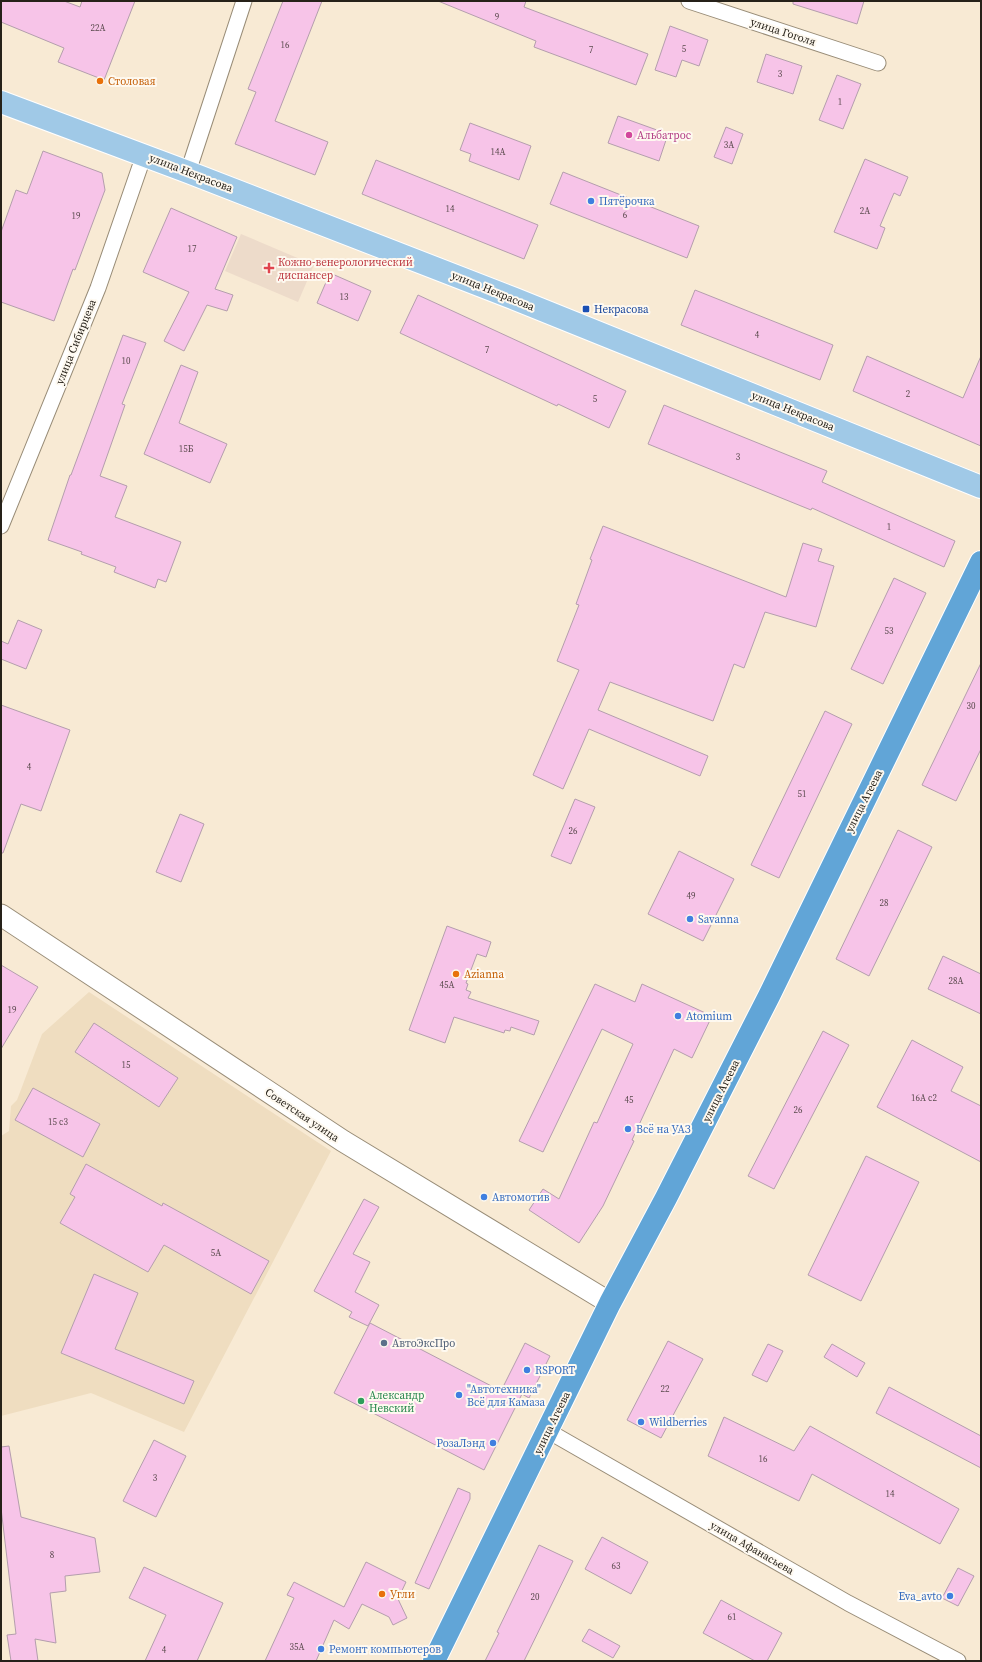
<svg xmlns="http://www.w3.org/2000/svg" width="982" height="1662" viewBox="0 0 982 1662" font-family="'Source Serif 4',serif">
	<rect width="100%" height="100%" fill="#f8ead4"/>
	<polygon fill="#efddc0" points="89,992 331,1151 184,1432 91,1393 1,1416 1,1136 9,1131 11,1106 17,1100 42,1034"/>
	<polygon fill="#eddbca" points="241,234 314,265 298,302 225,271"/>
	<g fill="#f7c4e8" stroke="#b49ead">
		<polygon points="1,1 64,1 80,7 82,1 135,1 104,80 58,62 64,48 1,22"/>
		<polygon points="283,1 322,1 275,121 328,142 315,175 235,144 256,92 248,89"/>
		<polygon points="438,1 526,1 524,7 648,54 636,85 534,47 536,41"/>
		<polygon points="793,1 864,1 857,24 793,4"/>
		<polygon points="670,26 708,40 699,66 682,60 676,77 655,70"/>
		<polygon points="766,54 802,66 793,94 757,82"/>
		<polygon points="837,75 861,84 843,129 819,120"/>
		<polygon points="618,116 668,134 659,161 608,143"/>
		<polygon points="470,123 531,146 519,180 469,161 471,154 460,150"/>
		<polygon points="726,127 743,134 732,164 714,157"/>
		<polygon points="43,151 102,173 105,190 75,270 73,269 54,321 1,302 1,232 16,190 27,194"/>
		<polygon points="865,159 908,177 900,196 894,193 880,226 885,228 877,249 834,232"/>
		<polygon points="376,160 538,225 524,259 362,194"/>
		<polygon points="563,172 699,226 687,258 550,204"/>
		<polygon points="171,208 237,237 215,289 233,295 227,311 207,305 184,351 164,341 189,292 143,272"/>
		<polygon points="330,273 371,291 358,321 317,303"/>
		<polygon points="695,290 833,345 820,380 681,325"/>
		<polygon points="418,295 626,391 609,428 558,404 557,406 400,333"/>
		<polygon points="123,335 146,343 122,404 125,405 100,476 127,486 115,517 181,542 166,582 158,579 155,588 114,572 116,567 81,554 82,552 48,540 70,475 71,475"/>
		<polygon points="867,356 963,398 981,356 981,446 853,391"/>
		<polygon points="181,365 198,372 179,423 227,444 210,483 144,454"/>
		<polygon points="664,405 827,471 822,482 955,541 944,567 812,508 811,510 648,444"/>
		<polygon points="603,526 786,597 803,543 822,549 818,561 834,566 816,627 765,612 744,668 734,664 713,721 610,682 598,710 708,756 700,776 589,729 563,789 533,775 579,670 557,661 579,605 576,604 592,560 590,559"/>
		<polygon points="894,578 926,593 883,684 851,669"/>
		<polygon points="18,620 42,630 26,669 1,659 1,641 8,644"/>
		<polygon points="981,663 981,749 956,801 922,785"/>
		<polygon points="1,705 70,730 41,811 21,804 3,853 1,853"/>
		<polygon points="825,711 852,724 779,878 751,865"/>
		<polygon points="575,799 595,807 571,864 551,856"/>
		<polygon points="180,814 204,824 181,882 156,872"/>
		<polygon points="898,830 932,847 869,976 836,959"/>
		<polygon points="679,851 734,879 703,941 648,914"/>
		<polygon points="447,926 491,942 486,957 477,954 466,983 468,984 466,990 471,992 468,998 539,1021 534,1035 511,1027 510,1031 505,1030 504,1033 454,1017 445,1043 409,1030"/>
		<polygon points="943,956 981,974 981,1014 928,989"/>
		<polygon points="1,965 38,987 1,1049"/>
		<polygon points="595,984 635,1002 642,984 712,1016 692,1058 674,1049 632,1140 634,1141 603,1206 579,1243 529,1210 543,1189 559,1199 594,1122 597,1123 633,1044 602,1029 543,1152 519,1141"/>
		<polygon points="94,1023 178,1078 159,1107 75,1052"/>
		<polygon points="823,1031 849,1045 774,1189 748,1176"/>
		<polygon points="912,1040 963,1067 951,1091 981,1106 981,1162 877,1107"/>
		<polygon points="33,1088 100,1124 83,1157 15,1120"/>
		<polygon points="866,1156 919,1182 861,1301 808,1275"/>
		<polygon points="86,1164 162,1206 163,1203 269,1261 251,1294 164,1245 148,1272 60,1223 75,1197 70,1194"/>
		<polygon points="364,1199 379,1207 353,1254 370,1262 355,1292 379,1305 368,1326 349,1317 352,1312 314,1291"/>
		<polygon points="94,1274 138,1293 115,1349 194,1381 184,1404 61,1353"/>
		<polygon points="370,1323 501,1391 525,1343 550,1356 529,1398 522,1394 484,1470 334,1393"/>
		<polygon points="668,1341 703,1359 661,1438 627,1420"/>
		<polygon points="768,1344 783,1351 767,1382 752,1375"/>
		<polygon points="832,1344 865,1363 857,1377 824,1357"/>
		<polygon points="889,1387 981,1436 981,1468 876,1413"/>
		<polygon points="724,1417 794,1451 810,1426 959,1509 940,1544 812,1474 799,1501 708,1456"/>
		<polygon points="154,1440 186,1456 156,1517 123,1501"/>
		<polygon points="9,1446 21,1517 95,1538 100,1572 65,1576 66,1591 50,1593 56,1643 35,1639 38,1661 11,1661 7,1635 16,1634 1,1508 1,1447"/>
		<polygon points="458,1488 470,1493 470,1499 429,1589 415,1583"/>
		<polygon points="602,1537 648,1562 631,1594 585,1569"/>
		<polygon points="539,1545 573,1561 524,1661 485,1661 499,1633 497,1632"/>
		<polygon points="366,1562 406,1582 398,1599 407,1618 393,1625 389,1617 362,1604 349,1629 334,1620 316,1661 265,1661 294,1598 287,1595 294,1582 344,1607"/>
		<polygon points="144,1567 223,1603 197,1661 145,1661 166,1615 129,1598"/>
		<polygon points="958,1568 974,1576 958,1606 942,1598"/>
		<polygon points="721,1600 782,1633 767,1661 755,1661 703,1633"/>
		<polygon points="589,1629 620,1646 613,1658 582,1641"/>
	</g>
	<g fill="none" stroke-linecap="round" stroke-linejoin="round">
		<defs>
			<g id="street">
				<polyline points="689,1 878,63"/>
				<polyline points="188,172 244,1"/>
				<polyline points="1,526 98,288 144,155"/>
				<polyline points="548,1431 848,1603 958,1661"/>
			</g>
			<polyline id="secondary" points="1,915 343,1141 610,1303"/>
			<polyline id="primary" points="1,102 188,172 515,299 981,487"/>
			<polyline id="highway" points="434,1661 610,1303 666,1198 769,996 981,562"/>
		</defs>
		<use href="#street" stroke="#988c77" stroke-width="17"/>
		<use href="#secondary" stroke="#988c77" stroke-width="23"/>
		<use href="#primary" stroke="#fff" stroke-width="24"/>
		<use href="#highway" stroke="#fff" stroke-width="24"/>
		<use href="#street" stroke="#fff" stroke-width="15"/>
		<use href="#secondary" stroke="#fff" stroke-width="21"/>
		<use href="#primary" stroke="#a0c9e7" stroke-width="22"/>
		<use href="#highway" stroke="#61a5d7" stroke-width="22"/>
	</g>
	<g fill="#e8710a" stroke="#fef9f0" stroke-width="1.5">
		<circle cx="100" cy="81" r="4"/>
		<circle cx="456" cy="974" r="4"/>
		<circle cx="382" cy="1594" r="4"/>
	</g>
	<circle fill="#d1479c" stroke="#fef9f0" stroke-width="1.5" cx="629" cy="135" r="4"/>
	<g fill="#3f7fe0" stroke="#fef9f0" stroke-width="1.5">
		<circle cx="591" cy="201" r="4"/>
		<circle cx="690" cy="919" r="4"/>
		<circle cx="678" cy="1016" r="4"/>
		<circle cx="628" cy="1129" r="4"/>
		<circle cx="484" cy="1197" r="4"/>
		<circle cx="527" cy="1370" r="4"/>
		<circle cx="459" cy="1395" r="4"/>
		<circle cx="641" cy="1422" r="4"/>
		<circle cx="493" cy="1443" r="4"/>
		<circle cx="950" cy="1596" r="4"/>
		<circle cx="321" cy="1649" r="4"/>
	</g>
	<path fill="#e0444e" stroke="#fef9f0" stroke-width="1.5" d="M267 262h4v4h4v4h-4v4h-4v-4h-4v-4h4z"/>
	<rect fill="#1a4fb4" stroke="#fef9f0" stroke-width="1.5" x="582" y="305" width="8" height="8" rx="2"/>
	<circle fill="#5c6f8a" stroke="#fef9f0" stroke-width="1.5" cx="384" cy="1343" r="4"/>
	<circle fill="#2e9e5b" stroke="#fef9f0" stroke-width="1.5" cx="361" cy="1401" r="4"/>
	<g text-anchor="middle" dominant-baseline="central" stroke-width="4" stroke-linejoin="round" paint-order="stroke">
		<g font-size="9" fill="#5a4a4d">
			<text x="497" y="17">9</text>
			<text x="98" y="28">22А</text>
			<text x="285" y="45">16</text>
			<text x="684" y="49">5</text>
			<text x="591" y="50">7</text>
			<text x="780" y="74">3</text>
			<text x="840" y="102">1</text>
			<text x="729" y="145">3А</text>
			<text x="498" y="152">14А</text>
			<text x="450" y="209">14</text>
			<text x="865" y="211">2А</text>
			<text x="625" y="215">6</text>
			<text x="76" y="216">19</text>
			<text x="192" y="249">17</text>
			<text x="344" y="297">13</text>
			<text x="757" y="335">4</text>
			<text x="487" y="350">7</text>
			<text x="126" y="361">10</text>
			<text x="908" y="394">2</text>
			<text x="595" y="399">5</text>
			<text x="186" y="449">15Б</text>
			<text x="738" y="457">3</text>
			<text x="889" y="527">1</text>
			<text x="889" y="631">53</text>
			<text x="971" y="706">30</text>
			<text x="29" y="767">4</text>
			<text x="802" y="794">51</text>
			<text x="573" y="831">26</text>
			<text x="691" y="896">49</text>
			<text x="884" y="903">28</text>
			<text x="956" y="981">28А</text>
			<text x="447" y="985">45А</text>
			<text x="12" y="1010">19</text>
			<text x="126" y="1065">15</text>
			<text x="924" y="1098">16А с2</text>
			<text x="629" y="1100">45</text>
			<text x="798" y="1110">26</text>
			<text x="58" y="1122">15 с3</text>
			<text x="216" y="1253">5А</text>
			<text x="665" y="1389">22</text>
			<text x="763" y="1459">16</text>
			<text x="155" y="1478">3</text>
			<text x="890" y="1494">14</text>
			<text x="52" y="1555">8</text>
			<text x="616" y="1566">63</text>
			<text x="535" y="1597">20</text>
			<text x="732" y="1617">61</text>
			<text x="297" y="1647">35А</text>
			<text x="164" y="1650">4</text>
		</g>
		<g font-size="11" fill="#262119" stroke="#fef9f0">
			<text transform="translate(783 32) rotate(18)">улица Гоголя</text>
			<text transform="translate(191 173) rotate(21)">улица Некрасова</text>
			<text transform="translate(493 291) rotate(22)">улица Некрасова</text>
			<text transform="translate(76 342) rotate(-68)">улица Сибирцева</text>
			<text transform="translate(793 411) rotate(22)">улица Некрасова</text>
			<text transform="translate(864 801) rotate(-63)">улица Агеева</text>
			<text transform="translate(721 1091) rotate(-63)">улица Агеева</text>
			<text transform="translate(302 1115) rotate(34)">Советская улица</text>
			<text transform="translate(552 1423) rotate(-64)">улица Агеева</text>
			<text transform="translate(752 1548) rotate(30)">улица Афанасьева</text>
		</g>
		<g font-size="11" fill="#c56008" stroke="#fef9f0" text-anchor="start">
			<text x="108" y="81">Столовая</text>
			<text x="464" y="974">Azianna</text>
			<text x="390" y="1594">Угли</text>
		</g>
		<g font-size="11" fill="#b23c85" stroke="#fef9f0" text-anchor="start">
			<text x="637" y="135">Альбатрос</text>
		</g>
		<g font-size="11" fill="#366cbe" stroke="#fef9f0" text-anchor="start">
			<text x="599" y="201">Пятёрочка</text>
			<text x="698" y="919">Savanna</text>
			<text x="686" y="1016">Atomium</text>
			<text x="636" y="1129">Всё на УАЗ</text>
			<text x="492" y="1197">Автомотив</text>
			<text x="535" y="1370">RSPORT</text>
			<text x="467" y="1389">"Автотехника"<tspan x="467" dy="13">Всё для Камаза</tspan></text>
			<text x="649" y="1422">Wildberries</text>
			<text x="485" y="1443" text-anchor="end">РозаЛэнд</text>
			<text x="942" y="1596" text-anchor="end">Eva_avto</text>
			<text x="329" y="1649">Ремонт компьютеров</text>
		</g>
		<g font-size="11" fill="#be3a42" stroke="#fef9f0" text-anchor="start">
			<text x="278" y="262">Кожно-венерологический<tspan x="278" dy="13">диспансер</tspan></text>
		</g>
		<g font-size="11" fill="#164399" stroke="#fef9f0" text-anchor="start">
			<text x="594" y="309">Некрасова</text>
		</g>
		<g font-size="11" fill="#4e5e75" stroke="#fef9f0" text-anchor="start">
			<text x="392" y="1343">АвтоЭксПро</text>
		</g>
		<g font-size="11" fill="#27864d" stroke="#fef9f0" text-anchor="start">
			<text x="369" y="1395">Александр<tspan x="369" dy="13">Невский</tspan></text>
		</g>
	</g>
	<rect width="982" height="1662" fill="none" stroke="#262119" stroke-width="4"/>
</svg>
